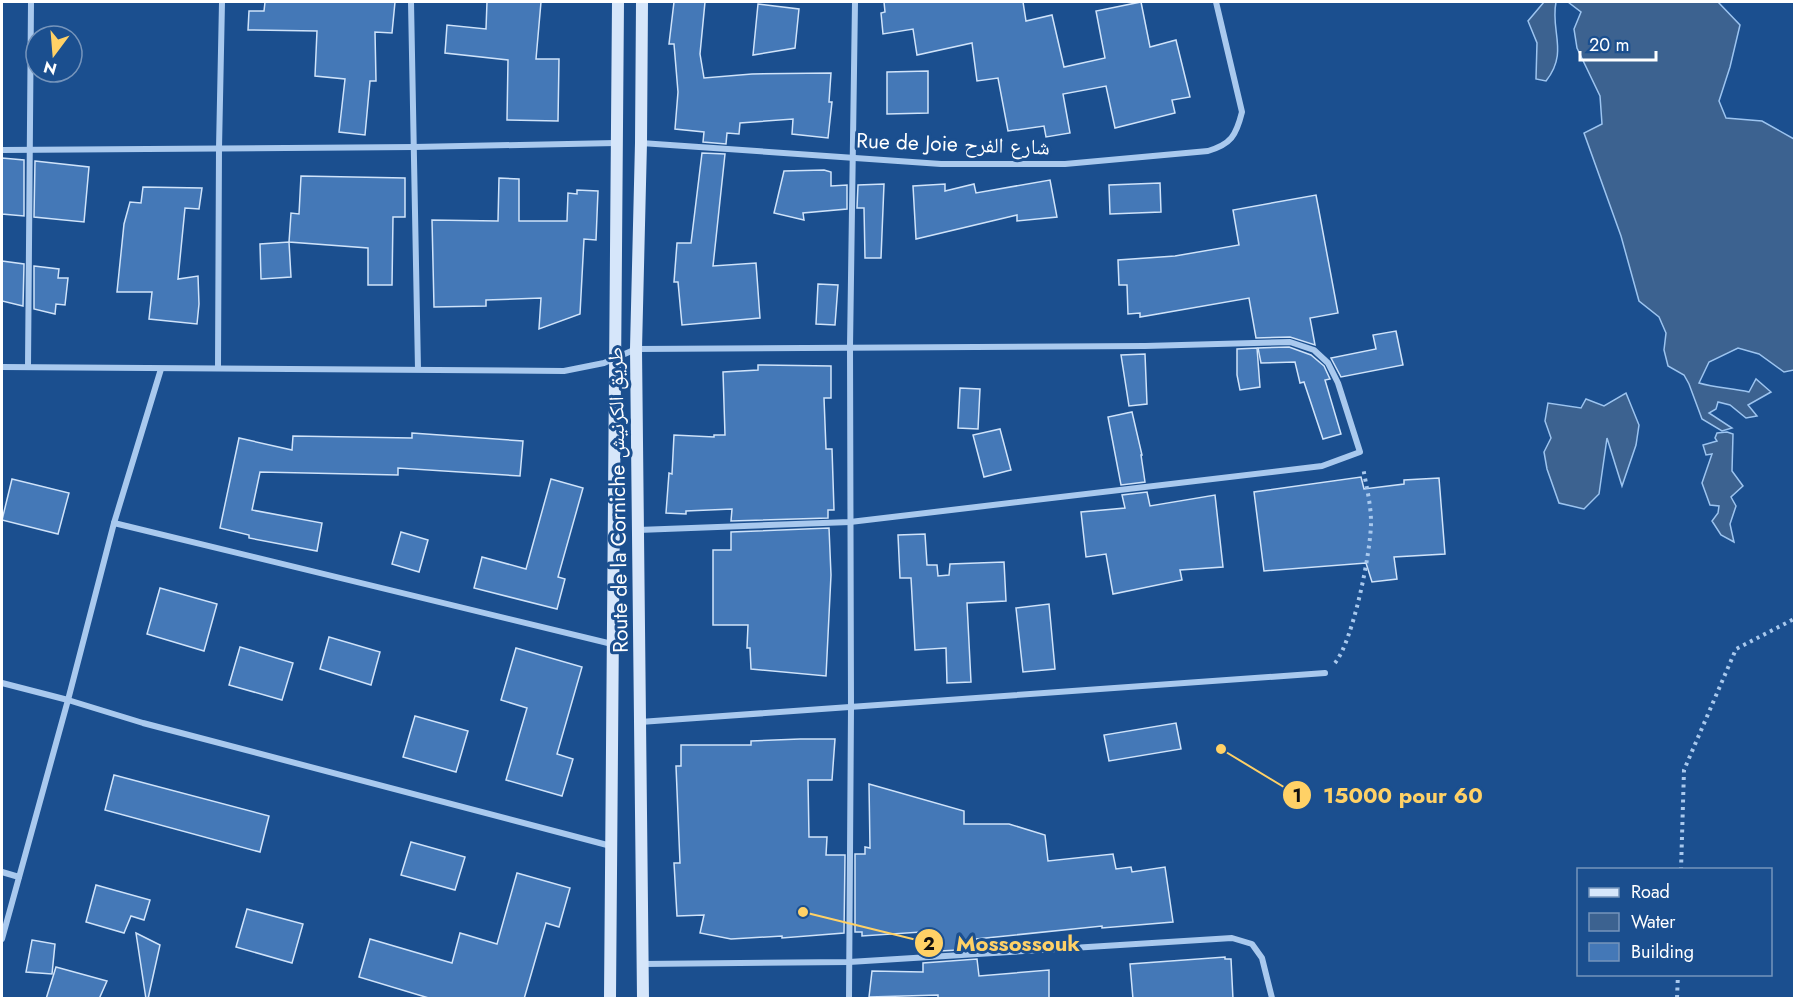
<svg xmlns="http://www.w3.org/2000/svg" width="1796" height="1000" viewBox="0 0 1796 1000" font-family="Jost,'Noto Naskh Arabic',sans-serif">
	<rect width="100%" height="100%" fill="#1b4f8f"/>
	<g fill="#3c6290" stroke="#9cc4f0" stroke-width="1.5">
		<path d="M1544,2H1556C1550,31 1569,52 1546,81L1536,79L1537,43L1528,21Z"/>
		<path d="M1568,2H1718L1740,25L1730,67L1719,101L1726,118L1762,121L1794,139V370L1784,372L1759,354L1738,348L1709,362L1699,383C1716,388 1732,388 1749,392L1756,379L1771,392L1748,405L1757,416L1746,418L1730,405L1718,402L1716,409L1709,413L1732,428L1722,431L1702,419L1689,384L1684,375L1668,366L1664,350L1666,333L1659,317L1639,301L1621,236L1584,133L1602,124L1600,96L1577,48L1574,29L1581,12Z"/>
		<polygon points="1626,393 1639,425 1636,445 1622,486 1607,438 1599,494 1584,509 1559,503 1547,469 1544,452 1551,438 1545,421 1548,403 1581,408 1586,399 1604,406"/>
		<polygon points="1727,432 1733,434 1732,471 1743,486 1731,497 1736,506 1730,524 1734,542 1721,535 1712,521 1718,513 1719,506 1710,505 1702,483 1712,454 1706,455 1703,445 1717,441 1715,438 1717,433"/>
	</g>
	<g fill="#4478b7" stroke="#cfe3fa" stroke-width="1.5">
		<polygon points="265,2 395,2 392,33 375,32 376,81 370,81 365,135 339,132 345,79 315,76 317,31 248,30 249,11 264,11"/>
		<polygon points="487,2 541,2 536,59 559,59 558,121 507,120 508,60 445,53 447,25 486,29"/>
		<polygon points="674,2 705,2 700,54 704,78 752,74 831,73 829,102 832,102 828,138 792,134 793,119 740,123 739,134 727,133 726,144 703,142 704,132 675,129 678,92 674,44 669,44"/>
		<polygon points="884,2 1023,2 1026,21 1052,15 1064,67 1105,58 1096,11 1141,2 1150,47 1176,40 1190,97 1172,100 1175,113 1115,128 1106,86 1063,94 1070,133 1046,137 1044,126 1008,131 998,78 977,81 972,43 917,55 913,29 883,34 881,13 885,12"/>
		<polygon points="758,4 799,9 795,48 753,55"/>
		<polygon points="928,71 928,113 887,114 887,72"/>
		<polygon points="702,153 725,154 713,266 756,263 760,318 682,325 678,282 674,282 677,243 691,243"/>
		<polygon points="2,158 24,160 24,216 2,214"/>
		<polygon points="35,161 89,167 84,222 34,217"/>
		<polygon points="824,170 831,172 831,186 847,185 847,209 803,213 804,220 774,213 784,171"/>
		<polygon points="301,176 405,178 405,217 393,217 392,285 368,285 368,248 289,242 291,213 299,214"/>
		<polygon points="499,178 519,179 519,221 567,221 568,193 577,194 577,190 598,191 596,240 584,239 580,314 539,329 541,298 486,300 486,306 434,307 432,220 498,221"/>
		<polygon points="1050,180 1057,217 1017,221 1017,215 916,239 913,186 945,184 945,191 974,184 976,193"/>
		<polygon points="1160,183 1161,212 1110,214 1109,185"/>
		<polygon points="884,184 881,258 865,258 864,208 857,208 858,185"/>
		<polygon points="143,187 202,188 199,209 185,208 178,279 198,276 199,304 197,324 149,319 152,292 117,292 124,224 130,202 141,203"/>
		<polygon points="1316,195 1338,313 1310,318 1315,345 1290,337 1256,338 1249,298 1140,317 1140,313 1128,314 1127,285 1119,285 1118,260 1175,256 1239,245 1233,210"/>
		<polygon points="289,242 291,277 261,279 260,244"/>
		<polygon points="2,261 24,264 23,306 2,301"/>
		<polygon points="34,266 59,269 58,278 68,278 65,305 56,304 55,314 34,309"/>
		<polygon points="818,284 838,285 835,325 816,324"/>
		<polygon points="1396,331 1403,365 1341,377 1331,358 1376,349 1373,335"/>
		<polygon points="1289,347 1311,355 1324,366 1330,379 1325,380 1341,434 1323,439 1304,382 1300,383 1295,362 1261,363 1258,348"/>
		<polygon points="1257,348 1260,387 1240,390 1237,375 1237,349"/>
		<polygon points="1145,354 1147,404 1129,406 1121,355"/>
		<polygon points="758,365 831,366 831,398 824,398 826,449 832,449 834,510 828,510 828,518 731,521 732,509 686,511 686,514 666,513 669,473 672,474 674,435 714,437 714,435 725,435 723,372 758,370"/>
		<polygon points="960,388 980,389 978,429 958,428"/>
		<polygon points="1132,412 1142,455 1141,455 1145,482 1121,485 1108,417"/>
		<polygon points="1000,429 1011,470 984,477 973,435"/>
		<polygon points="412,433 523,441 520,476 398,468 398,475 260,472 252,510 322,523 317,551 249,538 249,535 220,528 239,438 292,450 293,436 412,438"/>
		<polygon points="1361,477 1364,489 1404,484 1404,480 1439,478 1445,554 1394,557 1397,579 1372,582 1366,563 1264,571 1254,492"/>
		<polygon points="12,479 69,493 58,534 2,520"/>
		<polygon points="551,479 583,488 558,577 565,579 557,609 474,588 482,557 526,569"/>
		<polygon points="1147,492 1150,506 1215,495 1223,567 1180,570 1182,580 1113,594 1106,554 1086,557 1081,512 1125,508 1122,495"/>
		<polygon points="829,528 831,575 826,676 751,669 750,648 747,648 748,625 713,625 713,550 731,550 731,532"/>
		<polygon points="401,532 428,540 419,572 392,564"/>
		<polygon points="925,534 927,565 937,565 938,576 949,575 950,564 1004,562 1006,601 967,603 971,682 947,683 946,648 915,650 911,578 900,578 898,535"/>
		<polygon points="160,588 217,604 204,651 147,634"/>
		<polygon points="1049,604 1055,669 1023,672 1016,608"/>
		<polygon points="329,637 380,652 371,685 320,669"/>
		<polygon points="240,647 293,663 282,700 229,685"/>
		<polygon points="516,648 582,667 557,754 573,759 562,796 506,780 527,708 501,700"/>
		<polygon points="415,716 468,731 456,772 403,757"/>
		<polygon points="1176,723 1181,749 1109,761 1104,735"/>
		<polygon points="800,739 835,739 832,780 808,780 809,837 827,837 826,855 845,855 844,933 782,938 782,936 731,939 700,933 704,915 677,916 674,863 680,863 676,766 681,766 681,745 751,745 751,741"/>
		<polygon points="114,775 269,816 260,852 105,810"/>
		<polygon points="869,784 964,811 964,824 1009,824 1045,835 1048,861 1113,854 1116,869 1131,867 1132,872 1165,867 1173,922 1102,928 1102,926 976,939 976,949 922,952 921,932 862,936 862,932 855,932 855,854 865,854 865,847 870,848"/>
		<polygon points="411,842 465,857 455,890 401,875"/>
		<polygon points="517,873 570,888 559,927 546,923 524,999 432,999 359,977 370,939 452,963 460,933 497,944"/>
		<polygon points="96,885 150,900 144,920 131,916 124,933 86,922"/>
		<polygon points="247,909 303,924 292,963 236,947"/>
		<polygon points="136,933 160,945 148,999 146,999"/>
		<polygon points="32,940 55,944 52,974 26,972"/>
		<polygon points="1225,957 1225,959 1231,959 1233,999 1133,999 1130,964"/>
		<polygon points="977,959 979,976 1049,970 1049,999 938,999 938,995 869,997 872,971 923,972 923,963"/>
		<polygon points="56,967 107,981 99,999 46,999"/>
	</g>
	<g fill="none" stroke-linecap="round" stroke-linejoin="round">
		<g stroke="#a9c9ee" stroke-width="4" stroke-dasharray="3 4.5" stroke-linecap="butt">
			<path d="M1335,663C1353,641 1371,552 1371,522C1371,504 1366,485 1363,467"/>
			<polyline points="1681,870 1684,770 1736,649 1794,619"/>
			<polyline points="1677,998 1678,974"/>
		</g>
		<g stroke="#a9c9ee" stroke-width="6">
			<polyline points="411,2 418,369"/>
			<path d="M641,143L941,164H1065L1208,151C1231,144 1236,136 1242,112L1216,2"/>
			<polyline points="2,150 414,147 616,143"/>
			<polyline points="2,367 564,371 604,363 636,349 1145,346 1290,342 1314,350 1328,363 1338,383 1360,452 1322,466 850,522 638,530"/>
			<polyline points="28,367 31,2"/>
			<polyline points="218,368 219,148 222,2"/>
			<polyline points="114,523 612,644"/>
			<polyline points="2,683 68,700 143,723 611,846"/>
			<polyline points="640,722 1325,673"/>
			<polyline points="2,872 19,877"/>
			<polyline points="2,939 68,700 114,523 161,369"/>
			<polyline points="642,964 849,962 1232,938 1252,944 1262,958 1272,998"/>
			<polyline points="849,998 851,708 850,347 855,2"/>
		</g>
		<g stroke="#d6e6fa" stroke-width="12">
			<polyline points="642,2 641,143 636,349 643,998"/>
			<polyline points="610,998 618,2"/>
		</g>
	</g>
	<g text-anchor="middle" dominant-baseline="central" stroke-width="6" stroke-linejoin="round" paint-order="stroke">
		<g font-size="21" fill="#fff" stroke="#1b4f8f">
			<text transform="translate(953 144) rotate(2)">Rue de Joie شارع الفرح</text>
			<text transform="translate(618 500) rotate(-91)">Route de la Corniche طريق الكرنيش</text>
		</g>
	</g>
	<path fill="none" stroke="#ffd166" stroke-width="2" d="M1221 749L1297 795M803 912L929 943"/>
	<g fill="#ffd166" stroke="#1b4f8f" stroke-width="2">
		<circle cx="1221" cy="749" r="6"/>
		<circle cx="803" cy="912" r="6"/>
		<circle cx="1297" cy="795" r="15"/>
		<circle cx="929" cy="943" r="15"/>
	</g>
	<g font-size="18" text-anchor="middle" font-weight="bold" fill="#111">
		<text x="1297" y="802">1</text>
		<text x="929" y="950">2</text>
	</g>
	<g font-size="22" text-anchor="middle" font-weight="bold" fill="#ffd166" stroke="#1b4f8f" stroke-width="6" stroke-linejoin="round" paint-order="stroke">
		<text x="1403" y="803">15000 pour 60</text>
		<text x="1018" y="951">Mossossouk</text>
	</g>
	<rect width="1796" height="1000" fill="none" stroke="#ffffff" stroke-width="6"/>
	<rect x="1577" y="868" width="195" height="108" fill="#1b4f8f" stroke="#7695bc" stroke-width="1.5"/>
	<rect x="1589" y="888" width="30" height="9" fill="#d6e6fa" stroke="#7695bc" stroke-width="1.5"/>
	<text x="1631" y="898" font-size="18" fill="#ffffff">Road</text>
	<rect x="1589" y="913" width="30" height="18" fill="#3c6290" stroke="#7695bc" stroke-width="1.5"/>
	<text x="1631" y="928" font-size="18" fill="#ffffff">Water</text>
	<rect x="1589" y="943" width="30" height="18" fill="#4478b7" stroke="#7695bc" stroke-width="1.5"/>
	<text x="1631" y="958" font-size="18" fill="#ffffff">Building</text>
	<g transform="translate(54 54) rotate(196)"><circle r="28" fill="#1b4f8f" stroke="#7695bc" stroke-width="1.5"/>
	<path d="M0-4.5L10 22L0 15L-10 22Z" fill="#ffd166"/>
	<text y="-9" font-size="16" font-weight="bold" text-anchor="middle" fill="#ffffff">N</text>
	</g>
	<path d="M1580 51v9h76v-9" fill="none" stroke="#ffffff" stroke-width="3"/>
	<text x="1589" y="51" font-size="18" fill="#ffffff" stroke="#1b4f8f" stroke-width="4.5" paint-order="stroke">20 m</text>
</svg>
